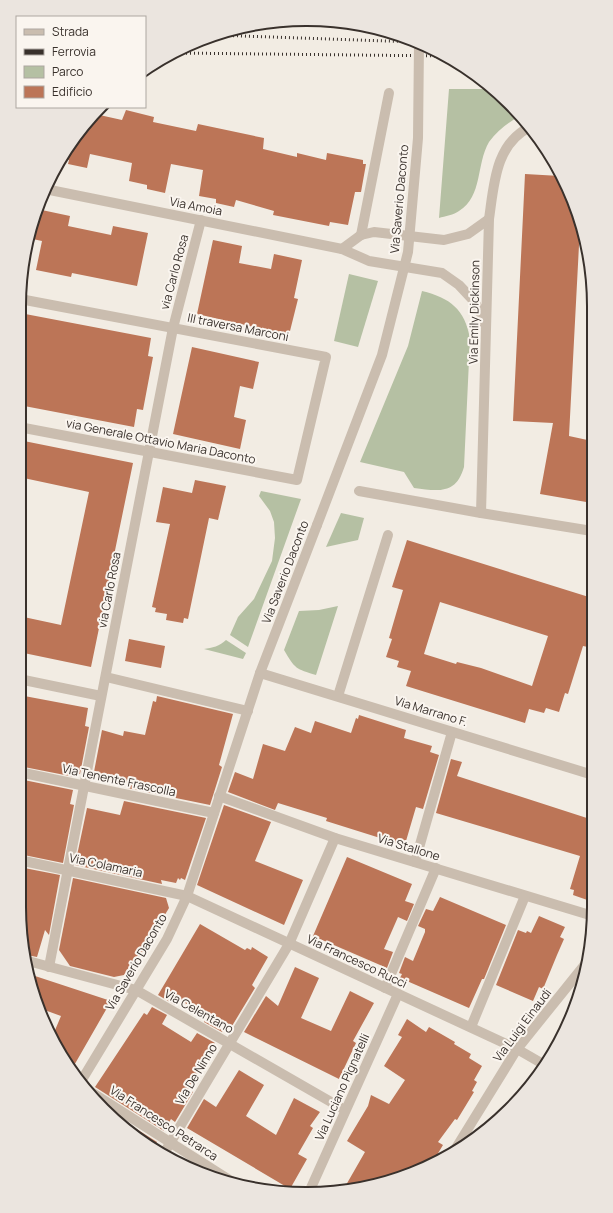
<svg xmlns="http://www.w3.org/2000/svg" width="613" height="1213" viewBox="0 0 613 1213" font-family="Manrope,sans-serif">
	<rect width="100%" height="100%" fill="#f2ece3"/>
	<g fill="#b5c0a3">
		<path d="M449,89H492L519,116C508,123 497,131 489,142C476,164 483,196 459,211C454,215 445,216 439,218Z"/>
		<polygon points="349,274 378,281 358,347 334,341"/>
		<path d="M422,291C450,298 465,309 470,339L464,467C456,495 438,491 414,488L404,472L360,462L408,346Z"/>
		<polygon points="261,491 301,499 248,647 230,635 238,617 254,599 272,561 275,538 274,522 270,511 259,496"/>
		<polygon points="341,513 364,518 358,540 326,547"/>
		<path d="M338,606L316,675C296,669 295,669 284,650L299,611L319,610Z"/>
		<path d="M226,640L246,653L243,659L204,649C212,648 220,646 226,640Z"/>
	</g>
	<g fill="#bc7557" fill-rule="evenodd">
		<polygon points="126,110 154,117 153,122 196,131 198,124 264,138 263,149 297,157 297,153 326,160 327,153 363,160 363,164 366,164 361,192 355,192 348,225 330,222 329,226 273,215 274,211 236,200 234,207 216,203 216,199 199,196 203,170 171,164 165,193 147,189 147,185 129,181 132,163 90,154 87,168 68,164 69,160 62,158 78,132 95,114 122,120"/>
		<polygon points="525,174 560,176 572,197 580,226 569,436 592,441 592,503 540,494 553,423 513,421"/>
		<polygon points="37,209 70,216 68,226 111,235 113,226 148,233 137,286 72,273 71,277 36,270 42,241 28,238 30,228"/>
		<polygon points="213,240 242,246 239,263 271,269 274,254 302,260 294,298 298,299 289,335 197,314"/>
		<polygon points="20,313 151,338 148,356 153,357 143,410 137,409 134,427 19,405"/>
		<polygon points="192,347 259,362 253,389 240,386 234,417 246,420 240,449 173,434"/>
		<polygon points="19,440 133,463 91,667 19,652 19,616 61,625 89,492 19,477"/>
		<polygon points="195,480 226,486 218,520 209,518 188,619 184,618 183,623 166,620 167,614 155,612 156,608 152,607 170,524 156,522 163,487 192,493"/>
		<path d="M407,540L592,598L593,648L583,646L568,694L565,693L559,712L546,708L544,713L529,709L525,723L406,686L411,671L397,667L399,661L386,657L392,639L389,638L403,590L392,587ZM440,602L548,636L532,686L481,668L457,662L456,664L424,654Z"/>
		<polygon points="129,639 165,646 161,668 125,661"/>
		<polygon points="19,695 88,708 85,726 89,727 80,774 76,774 75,777 19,766"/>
		<polygon points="157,696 233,714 219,765 222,767 210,805 127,788 129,783 93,777 102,730 123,736 124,731 145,735 153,701 156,702"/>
		<polygon points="359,715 406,730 404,738 432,746 430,752 439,755 423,809 416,807 406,841 402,840 401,842 396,840 396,843 326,821 327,818 278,803 275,810 228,792 235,772 253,779 263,744 285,751 295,727 311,733 315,721 351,733 356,718 358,719"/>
		<polygon points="451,759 462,762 457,776 593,820 593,902 573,895 574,890 570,889 580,856 436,813"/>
		<polygon points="19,779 73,790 70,804 74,805 63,863 19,854"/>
		<polygon points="124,801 206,818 185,880 181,878 180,880 178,878 176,883 161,880 162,884 75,865 87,808 120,815"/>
		<polygon points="224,805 271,822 255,861 303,880 284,925 197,885"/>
		<polygon points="347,857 412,884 405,901 414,904 407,921 398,917 384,949 393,952 387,968 313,936"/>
		<polygon points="19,867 60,875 49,935 45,930 37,957 27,955 19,906"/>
		<polygon points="73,878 166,898 169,908 129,974 114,977 70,966 59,950"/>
		<polygon points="440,897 506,925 484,979 482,979 469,1008 400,978 402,974 399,973 405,957 413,961 425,932 425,929 418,926 426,909 433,911"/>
		<polygon points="539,916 565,927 560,937 564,939 557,955 543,989 539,987 533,1001 496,985 518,930 526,933 527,931 531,933"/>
		<polygon points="200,924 245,950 247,948 251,950 252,947 268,957 252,985 255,988 232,1026 227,1023 222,1032 204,1022 208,1016 178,999 175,1005 158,995"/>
		<polygon points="295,967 319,978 301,1018 331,1031 350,991 374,1003 353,1041 356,1043 339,1079 244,1032 266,996 278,1006"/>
		<polygon points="29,968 33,969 32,975 111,1001 72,1069 53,1035 61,1016 39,1008 34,999"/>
		<polygon points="152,1007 167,1015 162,1024 191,1042 197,1033 215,1043 188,1090 193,1092 175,1122 171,1119 164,1131 95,1087 144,1013 147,1015"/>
		<polygon points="407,1019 426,1032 429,1027 455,1042 454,1044 471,1054 469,1058 482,1066 474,1080 477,1082 472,1091 474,1092 457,1120 455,1119 438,1142 443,1145 431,1165 342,1192 365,1152 347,1141 368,1106 371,1095 389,1104 405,1080 384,1066 402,1037 398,1035"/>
		<polygon points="239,1070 264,1085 246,1116 276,1135 294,1098 320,1112 310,1126 313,1128 298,1154 307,1159 290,1189 187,1128 204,1099 216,1107"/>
		<polygon points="102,1107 157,1142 153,1149 117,1122"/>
	</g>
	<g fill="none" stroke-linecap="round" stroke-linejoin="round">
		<polyline stroke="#cabdaf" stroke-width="10" points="338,696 388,535"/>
		<g stroke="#cabdaf" stroke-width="10">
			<polyline points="106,677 248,711"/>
			<polyline points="517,1049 543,1064"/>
		</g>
		<g stroke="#cabdaf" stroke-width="10">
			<path d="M530,127C495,144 494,185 489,219L481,513L592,531"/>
			<polyline points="45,189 342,249 369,261 442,273 459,285 473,300 480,311 484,323"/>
			<polyline points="361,235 389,93"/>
			<polyline points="342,249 361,235 374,232 444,240 468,234 489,219"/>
			<polyline points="19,427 297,480 326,357 20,299"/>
			<polyline points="359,491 481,513"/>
			<polyline points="260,673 593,775"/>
			<polyline points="19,679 101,696"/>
			<polyline points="19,772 214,813"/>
			<polyline points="219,796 335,838 593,916"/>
			<polyline points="19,860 187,896 517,1049"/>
			<polyline points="415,862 452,732"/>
			<polyline points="28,961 136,990 345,1110"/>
			<polyline points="49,967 173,328 201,220"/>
			<polyline points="385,988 436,868"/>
			<polyline points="471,1027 525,896"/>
			<polyline points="83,1087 231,1181"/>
			<polyline points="456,1148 517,1049 587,962"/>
			<polyline points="163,1155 289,944 335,838"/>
			<polyline points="310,1190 398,994"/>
		</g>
		<polyline stroke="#cabdaf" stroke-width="10" points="80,1083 167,939 187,896 260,673 317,525"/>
		<g stroke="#39312c" stroke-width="3" stroke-dasharray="1 3" stroke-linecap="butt">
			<polyline points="213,35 416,42"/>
			<polyline points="174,53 445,56"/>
		</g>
		<polyline stroke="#cabdaf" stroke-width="10" points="317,525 382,355 408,252 418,138 419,43"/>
	</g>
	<g text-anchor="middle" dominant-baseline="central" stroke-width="4" stroke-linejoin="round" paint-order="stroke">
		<g font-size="12" fill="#39312c" stroke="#faf5ef">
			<text transform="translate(399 199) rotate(-85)">Via Saverio Daconto</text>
			<text transform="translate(196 206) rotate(11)">Via Amoia</text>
			<text transform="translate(174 272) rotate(-75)">via Carlo Rosa</text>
			<text transform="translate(474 312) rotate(-89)">Via Emily Dickinson</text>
			<text transform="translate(238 327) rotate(11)">III traversa Marconi</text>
			<text transform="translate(161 441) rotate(11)">via Generale Ottavio Maria Daconto</text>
			<text transform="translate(285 572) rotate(-69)">Via Saverio Daconto</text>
			<text transform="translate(109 590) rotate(-79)">via Carlo Rosa</text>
			<text transform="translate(431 711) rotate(17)">Via Marrano F.</text>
			<text transform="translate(119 780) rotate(12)">Via Tenente Frascolla</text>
			<text transform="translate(409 847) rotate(17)">Via Stallone</text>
			<text transform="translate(106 865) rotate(12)">Via Colamaria</text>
			<text transform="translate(357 961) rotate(25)">Via Francesco Rucci</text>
			<text transform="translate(136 962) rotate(-60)">Via Saverio Daconto</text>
			<text transform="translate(199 1011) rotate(29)">Via Celentano</text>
			<text transform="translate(522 1025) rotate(-53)">Via Luigi Einaudi</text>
			<text transform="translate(196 1074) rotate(-59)">Via De Ninno</text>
			<text transform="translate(342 1087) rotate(-66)">Via Luciano Pignatelli</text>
			<text transform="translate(164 1123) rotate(33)">Via Francesco Petrarca</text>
		</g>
	</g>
	<path d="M0 0H613V1213H0ZM306 26H307A280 280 0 0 1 587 306V907A280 280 0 0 1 307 1187H306A280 280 0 0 1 26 907V306A280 280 0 0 1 306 26Z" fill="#ebe5df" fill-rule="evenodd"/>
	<path fill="none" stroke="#39312c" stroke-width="2" d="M306 26H307A280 280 0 0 1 587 306V907A280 280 0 0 1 307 1187H306A280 280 0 0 1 26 907V306A280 280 0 0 1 306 26Z"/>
	<rect x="16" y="16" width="130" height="92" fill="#faf5ef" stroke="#ada7a1"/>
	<rect x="24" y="29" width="20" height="6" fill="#cabdaf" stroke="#ada7a1"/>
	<text x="52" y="36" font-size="12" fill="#39312c">Strada</text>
	<rect x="24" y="49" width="20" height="6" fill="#39312c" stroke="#ada7a1"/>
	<text x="52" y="56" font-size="12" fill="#39312c">Ferrovia</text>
	<rect x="24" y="66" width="20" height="12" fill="#b5c0a3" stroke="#ada7a1"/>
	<text x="52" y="76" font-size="12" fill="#39312c">Parco</text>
	<rect x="24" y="86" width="20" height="12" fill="#bc7557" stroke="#ada7a1"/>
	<text x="52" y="96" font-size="12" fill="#39312c">Edificio</text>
</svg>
